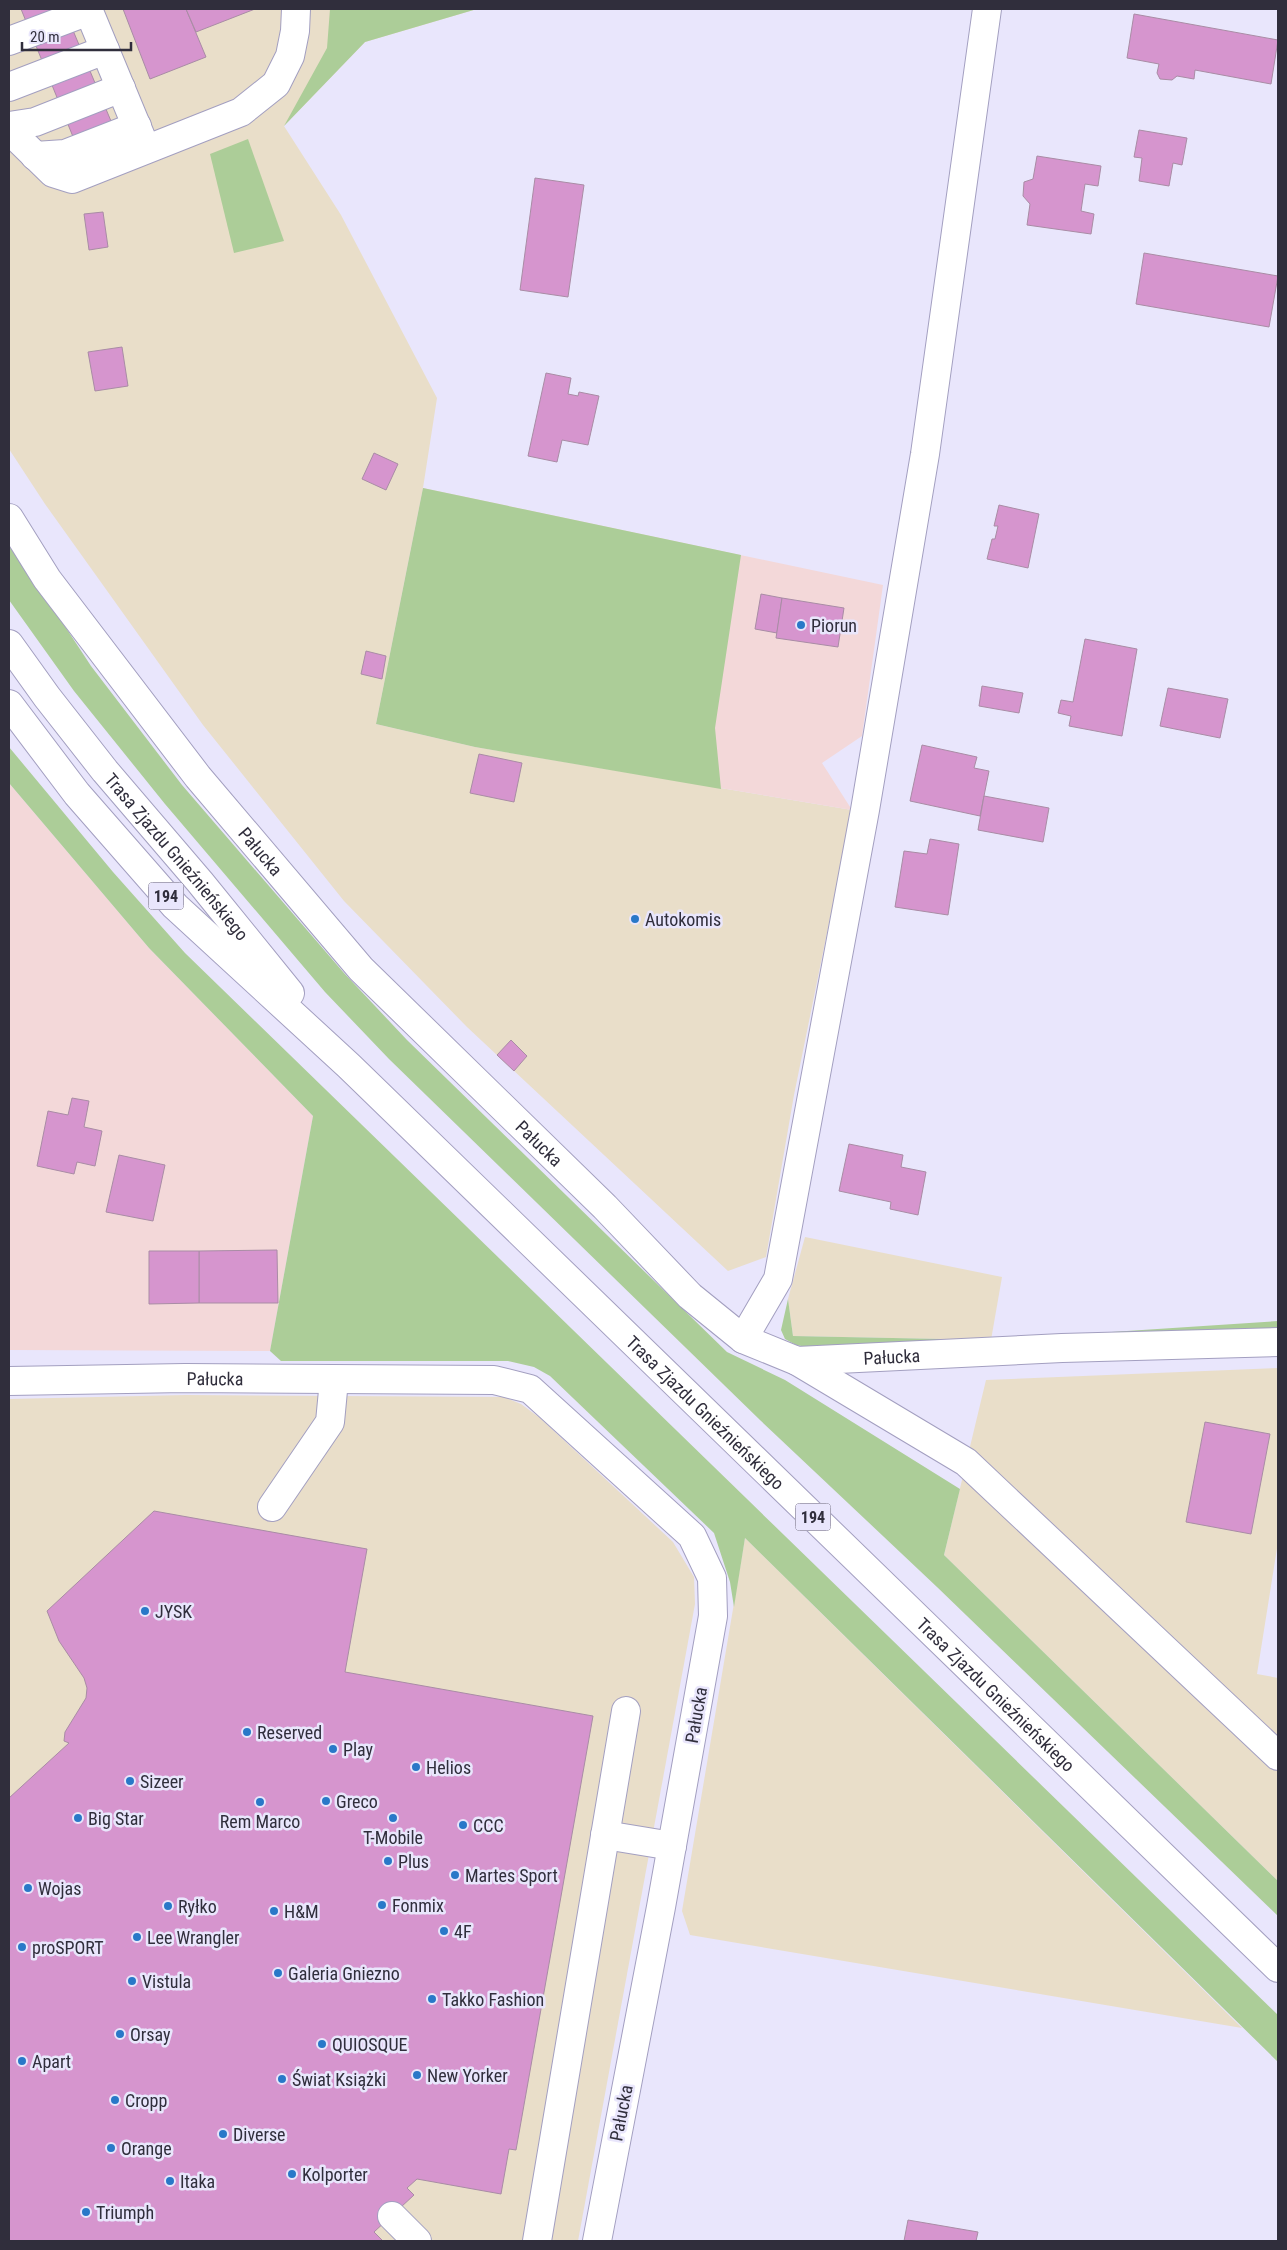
<svg xmlns="http://www.w3.org/2000/svg" width="1287" height="2250" viewBox="0 0 1287 2250" font-family="'Roboto Condensed',sans-serif">
	<rect width="100%" height="100%" fill="#e9e6fc"/>
	<g fill="#e9dec9">
		<polygon points="9,9 477,9 365,42 284,126 341,215 437,398 423,488 376,724 475,747 852,810 794,1095 766,1257 728,1271 467,1027 344,901 203,725 45,504 9,449"/>
		<polygon points="805,1237 1002,1277 991,1340 793,1336 788,1299"/>
		<polygon points="1278,1368 1278,1542 1257,1674 1278,1678 1278,1881 944,1555 986,1380"/>
		<polygon points="186,1395 504,1397 521,1404 540,1418 673,1542 694,1577 695,1604 578,2241 9,2241 9,1399"/>
		<polygon points="745,1538 1242,2028 690,1935 682,1911"/>
	</g>
	<g fill="#f3d8d9">
		<polygon points="423,488 883,585 862,736 822,763 852,810 475,747 376,724"/>
		<polygon points="9,783 149,948 313,1116 270,1351 9,1350"/>
	</g>
	<g fill="#accd98">
		<polygon points="330,9 477,9 365,42 284,126 327,48"/>
		<polygon points="248,139 284,241 234,253 210,154"/>
		<polygon points="423,488 741,555 715,728 721,789 475,747 376,724"/>
		<polygon points="9,541 91,666 182,785 344,973 407,1040 727,1352 785,1380 960,1489 944,1555 1278,1881 1278,1916 937,1587 760,1420 389,1059 325,992 165,804 74,691 9,600"/>
		<polygon points="9,747 113,872 185,953 1278,2015 1278,2062 745,1538 734,1607 730,1582 714,1533 550,1376 534,1367 508,1361 281,1361 270,1351 313,1116 149,948 9,783"/>
		<polygon points="788,1299 793,1336 991,1340 1278,1321 1278,1330 812,1348 796,1345 785,1339 781,1330"/>
	</g>
	<g fill="#d695ce" stroke="#a98ca5">
		<polygon points="21,9 64,9 116,133 78,149"/>
		<polygon points="123,9 186,9 206,57 150,79"/>
		<polygon points="186,9 255,9 196,32"/>
		<polygon points="1134,14 1278,40 1271,84 1195,70 1194,79 1177,76 1172,80 1160,79 1157,73 1159,64 1127,58"/>
		<polygon points="1139,130 1187,138 1182,165 1173,163 1169,186 1139,181 1142,158 1134,157"/>
		<polygon points="1037,156 1101,166 1098,186 1085,184 1081,211 1094,214 1091,234 1027,225 1030,204 1023,196 1024,182 1033,179"/>
		<polygon points="535,178 584,185 568,297 520,290"/>
		<polygon points="103,212 108,247 89,250 84,214"/>
		<polygon points="1144,253 1278,276 1269,327 1136,304"/>
		<polygon points="122,347 128,386 95,391 88,352"/>
		<polygon points="546,373 571,378 568,394 578,396 579,392 599,396 588,445 562,440 557,462 528,456"/>
		<polygon points="374,453 398,464 386,490 362,479"/>
		<polygon points="999,505 1039,514 1028,568 987,559 992,539 995,539 998,526 994,526"/>
		<polygon points="761,594 782,598 777,633 755,629"/>
		<polygon points="782,598 844,608 838,647 776,638"/>
		<polygon points="1085,639 1137,649 1122,736 1069,726 1071,716 1058,713 1061,700 1073,702"/>
		<polygon points="366,651 386,656 382,679 361,674"/>
		<polygon points="982,686 1023,693 1019,713 979,706"/>
		<polygon points="1168,688 1228,699 1220,738 1160,726"/>
		<polygon points="922,745 977,757 974,768 989,771 980,816 910,801"/>
		<polygon points="479,754 522,763 514,802 470,793"/>
		<polygon points="984,796 1049,808 1043,842 978,830"/>
		<polygon points="930,839 959,844 948,915 895,907 904,851 927,854"/>
		<polygon points="511,1040 527,1056 514,1071 497,1055"/>
		<polygon points="72,1098 89,1101 84,1127 102,1131 95,1166 77,1162 74,1174 37,1166 48,1111 68,1115"/>
		<polygon points="849,1144 903,1155 901,1167 926,1172 918,1215 890,1209 891,1202 839,1191"/>
		<polygon points="119,1155 165,1165 153,1221 106,1212"/>
		<polygon points="277,1250 278,1303 199,1303 199,1251"/>
		<polygon points="149,1251 199,1251 199,1303 149,1304"/>
		<polygon points="1205,1422 1270,1434 1251,1534 1186,1522"/>
		<polygon points="154,1511 367,1549 345,1672 593,1716 516,2150 509,2149 501,2194 417,2179 407,2188 414,2195 374,2232 383,2241 9,2241 9,1798 69,1743 64,1741 65,1732 86,1698 87,1688 84,1678 59,1641 47,1611"/>
		<polygon points="908,2220 978,2232 976,2241 904,2241"/>
	</g>
	<g fill="none" stroke-linecap="round" stroke-linejoin="round">
		<defs>
			<g id="minor">
				<polyline points="88,9 146,149"/>
				<polyline points="9,41 89,11"/>
				<polyline points="9,87 105,50"/>
				<polyline points="9,126 35,122 121,88"/>
				<polyline points="9,130 53,173 72,179 241,112 276,84 290,56 295,31 296,9"/>
				<polyline points="35,156 65,154 137,126"/>
				<path id="s1" d="M9,518L47,579L198,777L361,969L605,1207L690,1296L743,1339L797,1361L1062,1348L1278,1342"/>
				<polyline points="743,1339 778,1279 865,810 925,454 987,9"/>
				<polyline points="797,1361 966,1462 1278,1756"/>
				<path id="s2" d="M9,1381L185,1378L494,1380L530,1389L692,1536L712,1578L713,1616L661,1907L597,2241"/>
				<polyline points="272,1507 330,1422 334,1380"/>
				<polyline points="605,1835 672,1846"/>
				<polyline points="392,2216 417,2241"/>
				<polyline points="537,2241 626,1711"/>
			</g>
			<g id="major">
				<path id="s3" d="M9,644L47,697L105,771L200,882L290,993"/>
				<path id="s4" d="M9,704L77,794L175,906L349,1066L1278,1968"/>
			</g>
		</defs>
		<use href="#minor" stroke="#a39fc0" stroke-width="30"/>
		<use href="#major" stroke="#a39fc0" stroke-width="30"/>
		<use href="#minor" stroke="#fff" stroke-width="28"/>
		<use href="#major" stroke="#fff" stroke-width="28"/>
	</g>
	<g fill="#2978c8" stroke="#e9e6fc" stroke-width="2">
		<circle cx="801" cy="625" r="5"/>
		<circle cx="635" cy="919" r="5"/>
		<circle cx="145" cy="1611" r="5"/>
		<circle cx="247" cy="1732" r="5"/>
		<circle cx="333" cy="1749" r="5"/>
		<circle cx="416" cy="1767" r="5"/>
		<circle cx="130" cy="1781" r="5"/>
		<circle cx="326" cy="1801" r="5"/>
		<circle cx="260" cy="1802" r="5"/>
		<circle cx="78" cy="1818" r="5"/>
		<circle cx="393" cy="1818" r="5"/>
		<circle cx="463" cy="1825" r="5"/>
		<circle cx="388" cy="1861" r="5"/>
		<circle cx="455" cy="1875" r="5"/>
		<circle cx="28" cy="1888" r="5"/>
		<circle cx="382" cy="1905" r="5"/>
		<circle cx="168" cy="1906" r="5"/>
		<circle cx="274" cy="1911" r="5"/>
		<circle cx="444" cy="1931" r="5"/>
		<circle cx="137" cy="1937" r="5"/>
		<circle cx="22" cy="1947" r="5"/>
		<circle cx="278" cy="1973" r="5"/>
		<circle cx="132" cy="1981" r="5"/>
		<circle cx="432" cy="1999" r="5"/>
		<circle cx="120" cy="2034" r="5"/>
		<circle cx="322" cy="2044" r="5"/>
		<circle cx="22" cy="2061" r="5"/>
		<circle cx="417" cy="2075" r="5"/>
		<circle cx="282" cy="2079" r="5"/>
		<circle cx="115" cy="2100" r="5"/>
		<circle cx="223" cy="2134" r="5"/>
		<circle cx="111" cy="2148" r="5"/>
		<circle cx="292" cy="2174" r="5"/>
		<circle cx="170" cy="2181" r="5"/>
		<circle cx="86" cy="2212" r="5"/>
	</g>
	<g text-anchor="middle" dominant-baseline="central" stroke-width="5" stroke-linejoin="round" paint-order="stroke">
		<g fill="#e9e6fc" stroke="#686576" stroke-width="1">
			<rect x="148.5" y="882.5" width="35" height="27" rx="4"/>
			<rect x="795.5" y="1503.5" width="35" height="27" rx="4"/>
		</g>
		<g font-size="16" font-weight="bold" fill="#302e3c">
			<text x="166" y="896">194</text>
			<text x="813" y="1517">194</text>
		</g>
		<g font-size="18" fill="#302e3c" stroke="#e9e6fc" text-anchor="start">
			<text x="811" y="625">Piorun</text>
			<text x="645" y="919">Autokomis</text>
			<text x="155" y="1611">JYSK</text>
			<text x="257" y="1732">Reserved</text>
			<text x="343" y="1749">Play</text>
			<text x="426" y="1767">Helios</text>
			<text x="140" y="1781">Sizeer</text>
			<text x="336" y="1801">Greco</text>
			<text x="88" y="1818">Big Star</text>
			<text x="260" y="1821" text-anchor="middle">Rem Marco</text>
			<text x="473" y="1825">CCC</text>
			<text x="393" y="1837" text-anchor="middle">T-Mobile</text>
			<text x="398" y="1861">Plus</text>
			<text x="465" y="1875">Martes Sport</text>
			<text x="38" y="1888">Wojas</text>
			<text x="392" y="1905">Fonmix</text>
			<text x="178" y="1906">Ryłko</text>
			<text x="284" y="1911">H&amp;M</text>
			<text x="454" y="1931">4F</text>
			<text x="147" y="1937">Lee Wrangler</text>
			<text x="32" y="1947">proSPORT</text>
			<text x="288" y="1973">Galeria Gniezno</text>
			<text x="142" y="1981">Vistula</text>
			<text x="442" y="1999">Takko Fashion</text>
			<text x="130" y="2034">Orsay</text>
			<text x="332" y="2044">QUIOSQUE</text>
			<text x="32" y="2061">Apart</text>
			<text x="427" y="2075">New Yorker</text>
			<text x="292" y="2079">Świat Książki</text>
			<text x="125" y="2100">Cropp</text>
			<text x="233" y="2134">Diverse</text>
			<text x="121" y="2148">Orange</text>
			<text x="302" y="2174">Kolporter</text>
			<text x="180" y="2181">Itaka</text>
			<text x="96" y="2212">Triumph</text>
		</g>
		<g font-size="18" fill="#302e3c" stroke="#e9e6fc">
			<text stroke="none"><textPath href="#s1" startOffset="418">Pałucka</textPath></text>
			<text stroke="none"><textPath href="#s3" startOffset="271">Trasa Zjazdu Gnieźnieńskiego</textPath></text>
			<text stroke="none"><textPath href="#s1" startOffset="822">Pałucka</textPath></text>
			<text stroke="none"><textPath href="#s1" startOffset="1258">Pałucka</textPath></text>
			<text stroke="none"><textPath href="#s2" startOffset="206">Pałucka</textPath></text>
			<text stroke="none"><textPath href="#s4" startOffset="995">Trasa Zjazdu Gnieźnieńskiego</textPath></text>
			<text stroke="none"><textPath href="#s4" startOffset="1400">Trasa Zjazdu Gnieźnieńskiego</textPath></text>
			<text transform="translate(696 1715) rotate(-80)">Pałucka</text>
			<text transform="translate(621 2113) rotate(-79)">Pałucka</text>
		</g>
	</g>
	<rect width="1287" height="2250" fill="none" stroke="#302e3c" stroke-width="20"/>
	<path d="M22 42v8h109v-8" fill="none" stroke="#302e3c" stroke-width="2.5"/>
	<text x="30" y="42" font-size="15" fill="#302e3c" stroke="#e9e6fc" stroke-width="4" paint-order="stroke">20 m</text>
</svg>
